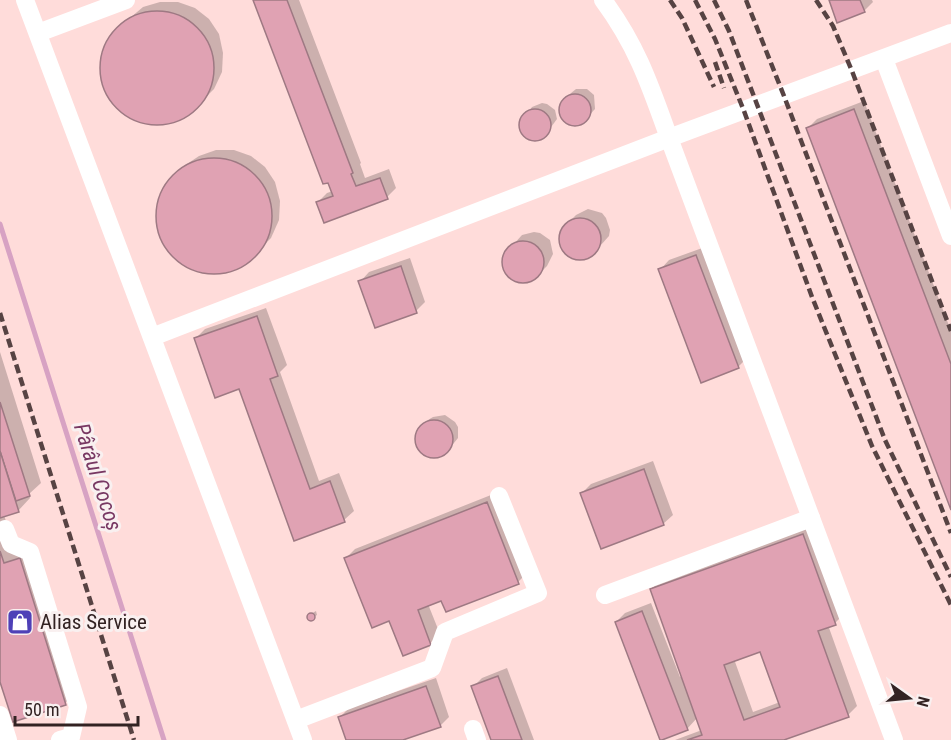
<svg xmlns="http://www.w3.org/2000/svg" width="951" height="740" viewBox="0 0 951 740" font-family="'Roboto Condensed',sans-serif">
	<rect width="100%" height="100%" fill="#ffdcda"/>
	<g fill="#0003" fill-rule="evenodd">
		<polygon points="255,0 299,0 361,163 360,164 365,178 389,169 396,188 387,197 318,202 327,193 333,191"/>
		<polygon points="830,0 872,0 873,2 864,11"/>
		<polygon points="160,2 178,2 195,8 209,19 219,34 223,53 222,72 214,89 190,113 173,121 154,124 136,120 120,109 108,94 102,77 102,59 107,42 118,28 143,7"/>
		<polygon points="576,89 587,89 594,95 595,109 583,122 574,125 562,117 560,107 565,98"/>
		<polygon points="864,101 951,331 951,505 808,128 817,119"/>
		<polygon points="542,103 547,104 555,110 557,119 543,138 534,140 523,133 521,123 532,107"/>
		<polygon points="216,150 234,150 251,156 265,167 275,182 280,201 279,220 271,238 247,262 230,271 211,273 192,269 176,258 164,243 158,226 158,208 163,191 184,166 199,156"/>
		<polygon points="588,209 602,213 606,218 610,230 609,236 591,256 579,259 573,258 563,251 560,238 566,225 576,215"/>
		<polygon points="534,232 540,233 550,240 553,254 547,266 537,276 525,282 511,278 507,273 503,261 504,255 522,235"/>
		<polygon points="705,247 747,358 738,367 660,270 669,260"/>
		<polygon points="410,258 425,302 416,311 360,282 369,272"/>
		<polygon points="266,308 287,365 280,372 319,481 339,473 354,511 344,520 295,539 240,387 196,338 205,329"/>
		<polygon points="0,352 41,483 29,494 30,498 18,511 4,515 16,552 32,547 77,691 65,703 0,677"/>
		<polygon points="445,415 455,422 458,427 458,438 445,454 440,456 429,456 420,450 416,438 421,427 428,420 433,417"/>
		<polygon points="653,461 673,515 663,524 582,493 591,484"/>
		<polygon points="496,493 527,573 518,582 442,599 428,604 440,634 430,643 346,558 355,549"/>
		<path d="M812,526L844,614L835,623L828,625L857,706L848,715L780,740H675L702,730L697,718L687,729L616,622L625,613L651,603L680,677L682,676L651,589L661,580ZM761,650L780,702L753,712L734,659Z"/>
		<polygon points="316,611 317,615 310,619 309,615"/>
		<polygon points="507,668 534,740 493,740 473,687 482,678"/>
		<polygon points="436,678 449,717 440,726 399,740 348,740 340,717 349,708"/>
	</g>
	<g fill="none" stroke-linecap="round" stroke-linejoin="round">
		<polyline stroke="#d7a2c3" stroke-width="5" points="0,224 164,740"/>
	</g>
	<g fill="#e0a2b3" stroke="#9e7983" stroke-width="1.5" fill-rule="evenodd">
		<polygon points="253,0 287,0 353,173 351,174 356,186 380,178 388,199 324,223 316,202 333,196 328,183 323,184"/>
		<polygon points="829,0 860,0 865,12 837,23"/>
		<circle cx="157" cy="68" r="57"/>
		<circle cx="575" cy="110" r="16"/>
		<circle cx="535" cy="125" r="16"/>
		<polygon points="854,109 951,364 951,510 806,128"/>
		<circle cx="214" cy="216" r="58"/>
		<circle cx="580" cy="239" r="21"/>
		<circle cx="523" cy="262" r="21"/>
		<polygon points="696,255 739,368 701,383 658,269"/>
		<polygon points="401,266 417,313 375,328 358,281"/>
		<polygon points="257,316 278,376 270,379 310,489 330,481 345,522 294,541 239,389 215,398 194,338"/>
		<polygon points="0,402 30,496 16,501 0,451"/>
		<circle cx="434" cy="439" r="19"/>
		<polygon points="0,451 19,512 0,518"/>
		<polygon points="644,469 664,525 601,549 580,493"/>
		<polygon points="487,502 519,584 446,612 441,601 418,610 431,645 403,656 389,621 372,628 344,558"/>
		<path d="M803,534L836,625L818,631L849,717L784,740H687L702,735L650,589ZM760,652L780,707L744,720L724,665Z"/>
		<polygon points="0,551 4,563 20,558 66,705 13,722 0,682"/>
		<polygon points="642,611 688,730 662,740 660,740 615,622"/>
		<circle cx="311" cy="617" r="4"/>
		<polygon points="498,676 522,740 491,740 471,686"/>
		<polygon points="426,686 441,727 403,740 346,740 338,717"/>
	</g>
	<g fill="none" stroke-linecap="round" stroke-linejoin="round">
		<g stroke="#fff" stroke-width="18">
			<polyline points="25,0 303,740"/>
			<path d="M603,0C637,46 650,85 669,138L894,740"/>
			<polyline points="38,33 126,0"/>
			<polyline points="884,59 951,236"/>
			<polyline points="152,337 669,138 951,33"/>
			<polyline points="5,529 11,544 30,552 78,707 71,737 60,740"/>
			<polyline points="605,595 811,518"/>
			<polyline points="0,715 8,740"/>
			<polyline points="296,720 432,668 445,632 538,593 499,496"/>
			<polyline points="473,729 477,740"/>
		</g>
		<g stroke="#574343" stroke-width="4.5" stroke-dasharray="9 4.5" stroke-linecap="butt">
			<polyline points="670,0 682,18 714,87"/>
			<polyline points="695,0 715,39 744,111 812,297 872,446 951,605"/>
			<polyline points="714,0 729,31 885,440 951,577"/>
			<polyline points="746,0 784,96 951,533"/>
			<polyline points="816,0 833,26 852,71 951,331"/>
			<polyline points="715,62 724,88"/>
			<polyline points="0,313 134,740"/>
		</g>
	</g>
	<defs>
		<symbol id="shop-square" viewBox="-11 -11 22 22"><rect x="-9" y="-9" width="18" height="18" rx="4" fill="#4e40b7" stroke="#f9f0f0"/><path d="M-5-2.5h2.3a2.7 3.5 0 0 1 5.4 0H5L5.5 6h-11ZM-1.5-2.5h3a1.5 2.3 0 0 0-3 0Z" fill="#fff"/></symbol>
	</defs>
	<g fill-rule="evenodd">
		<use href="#shop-square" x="5" y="607" width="30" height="30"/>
	</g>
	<g text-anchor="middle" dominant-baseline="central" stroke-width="6" stroke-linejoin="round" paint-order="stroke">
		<g font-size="21" fill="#322222" stroke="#f9f0f0" text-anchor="start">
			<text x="40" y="622">Alias Service</text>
		</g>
		<g font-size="22" font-style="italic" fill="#783863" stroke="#f9f0f0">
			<text transform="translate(98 477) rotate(72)">Pârâul Cocoș</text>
		</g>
	</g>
	<g transform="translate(909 698) rotate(105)" stroke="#f9f0f0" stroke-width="4.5" paint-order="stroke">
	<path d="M0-4.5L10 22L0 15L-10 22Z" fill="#322222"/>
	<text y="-9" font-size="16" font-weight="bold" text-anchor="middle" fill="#322222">N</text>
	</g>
	<path d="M15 716v9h123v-9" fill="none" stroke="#322222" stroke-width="3"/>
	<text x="24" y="716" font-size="18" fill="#322222" stroke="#f9f0f0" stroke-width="4.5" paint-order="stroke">50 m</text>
</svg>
